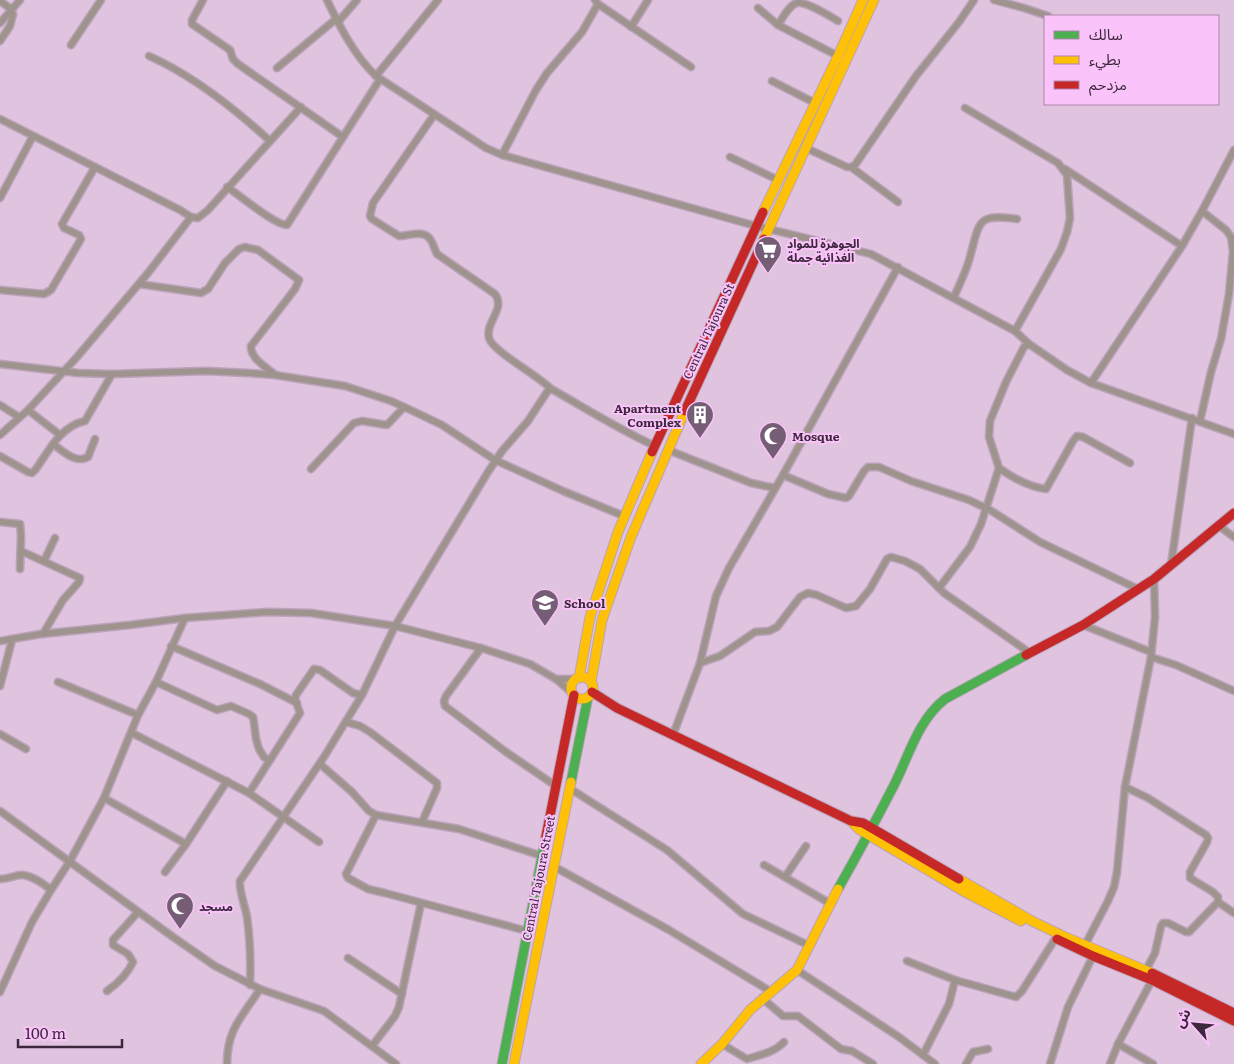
<svg xmlns="http://www.w3.org/2000/svg" width="1234" height="1064" viewBox="0 0 1234 1064" font-family="Literata,'Noto Sans Arabic',serif">
	<rect width="100%" height="100%" fill="#e0c3df"/>
	<g fill="none" stroke-linecap="round" stroke-linejoin="round">
		<defs>
			<g id="street">
				<polyline points="203,0 192,20 192,24 230,50 233,59 238,64 343,137"/>
				<path d="M327,0C340,27 354,55 376,76L486,148L502,155L756,226L871,254L1015,331L1029,344L1067,370L1091,383L1234,434"/>
				<polyline points="994,0 1024,8 1048,16"/>
				<polyline points="0,1 11,9 13,14 10,26 0,41"/>
				<polyline points="598,4 691,67"/>
				<polyline points="758,8 778,25"/>
				<polyline points="338,22 357,0"/>
				<polyline points="0,23 20,0"/>
				<polyline points="631,27 648,0"/>
				<polyline points="71,45 101,0"/>
				<path d="M149,56C192,75 235,109 270,141"/>
				<path d="M838,56L778,25C782,19 789,5 797,3C805,1 830,16 838,21"/>
				<polyline points="277,68 336,19"/>
				<polyline points="376,76 438,0"/>
				<polyline points="772,81 815,103"/>
				<polyline points="965,108 1058,163 1067,175 1070,218 1067,232 1061,249 1015,331"/>
				<path d="M434,115L373,203L370,216L372,219L399,236C409,236 423,229 430,239C434,244 434,249 437,254L495,294C506,309 485,322 489,338C492,351 539,376 551,389"/>
				<polyline points="0,119 180,210 191,217"/>
				<polyline points="806,148 847,167 851,167 855,165 916,76 959,22 974,0"/>
				<polyline points="502,155 536,90 547,73 582,32 598,4 595,0"/>
				<polyline points="730,157 778,180"/>
				<polyline points="851,167 898,202"/>
				<polyline points="1065,169 1182,246"/>
				<path d="M227,187C241,196 273,224 287,225L380,79"/>
				<polyline points="0,198 33,136"/>
				<path d="M139,284L201,293L208,289L225,263L239,249L245,247L258,250L299,280L295,289L251,346C250,358 266,367 274,374"/>
				<polyline points="0,290 44,294 51,290 81,239 79,235 64,228 62,224 95,167"/>
				<path d="M954,297C960,283 968,268 971,253C980,219 979,214 1017,219"/>
				<polyline points="0,364 78,373 112,374 206,371 249,373 275,375 345,386 391,401 417,413 442,425 495,460 563,491 624,516"/>
				<polyline points="1091,383 1182,246 1202,211"/>
				<polyline points="0,405 19,417"/>
				<polyline points="28,410 60,435"/>
				<polyline points="1200,421 1211,372 1221,339 1229,294 1233,251 1231,237 1226,230 1202,211 1234,150"/>
				<polyline points="0,435 28,410 77,357 148,273 191,217 198,218 208,210 301,107"/>
				<path d="M53,444C63,451 75,464 88,457L95,439"/>
				<polyline points="668,450 751,483 775,488"/>
				<path d="M0,456L28,472L32,473L36,469C49,450 61,426 85,421L112,374"/>
				<path d="M999,468C1013,478 1028,487 1046,489L1073,441L1077,436L1083,437L1130,463"/>
				<polyline points="311,469 354,423 362,421 387,425 404,407"/>
				<polyline points="783,475 828,494 846,498 849,496 864,471 868,467 879,467 911,481 969,500 990,510 1040,542 1138,589"/>
				<polyline points="0,522 20,524 21,536 20,569"/>
				<polyline points="1219,526 1234,537"/>
				<polyline points="21,551 80,578 79,582 63,600 43,634"/>
				<polyline points="44,561 55,538"/>
				<polyline points="1171,565 1192,418"/>
				<polyline points="939,588 970,547 981,524 999,468 989,437 990,421 1006,382 1024,347 1029,344"/>
				<polyline points="1083,625 1151,652"/>
				<polyline points="0,641 41,634 130,625 185,618 267,612 311,613 395,626 481,648 530,664 556,679 573,694"/>
				<polyline points="171,646 260,684 297,703"/>
				<polyline points="481,648 446,696 444,701 445,706 506,752 556,786"/>
				<polyline points="1151,657 1176,665 1234,691"/>
				<polyline points="700,663 720,656 755,632 769,631 777,627 800,597 808,593 817,595 846,608 856,606 870,589 887,559 891,557 905,561 920,569 944,593 1030,653"/>
				<polyline points="556,679 577,679"/>
				<polyline points="58,682 138,715"/>
				<polyline points="156,682 217,710 231,706 249,714 253,717 254,723 256,739 259,749 264,757 268,760"/>
				<polyline points="0,686 12,640"/>
				<polyline points="346,722 360,726 370,732 437,783 437,788 422,822"/>
				<polyline points="132,733 249,793 319,842"/>
				<polyline points="0,734 26,749"/>
				<polyline points="673,735 700,663 716,596 729,568 783,475 898,267"/>
				<polyline points="320,764 352,792 369,811 376,815 459,829 542,856"/>
				<polyline points="1125,787 1148,798 1206,835 1208,838 1207,842 1190,872 1190,878 1213,892 1218,897 1218,902 1234,913"/>
				<polyline points="569,788 667,850 743,914 810,946"/>
				<path d="M249,793L300,713L295,699L296,695L314,669L320,670L353,693L362,695L395,626L488,472L502,451L528,421L547,392L551,389L555,391C588,410 620,430 655,446"/>
				<polyline points="104,798 186,844"/>
				<polyline points="0,811 173,937 215,966 260,989 324,1011 396,1064"/>
				<polyline points="376,815 346,874 348,878 368,889 385,893 527,931"/>
				<polyline points="764,865 831,904"/>
				<polyline points="553,866 669,930 770,991"/>
				<polyline points="165,872 186,844 227,781"/>
				<polyline points="785,877 806,846"/>
				<path d="M0,879C10,879 14,875 21,875C31,875 44,884 51,890L70,861L104,798L138,715L156,682L185,618"/>
				<polyline points="1085,945 1108,901 1114,887 1117,872 1125,787 1151,657 1155,617 1154,579"/>
				<polyline points="348,958 402,994"/>
				<polyline points="907,961 955,980 1016,997 1022,991 1055,939"/>
				<polyline points="797,970 899,1037 935,1064"/>
				<polyline points="1146,970 1155,953 1161,926 1163,923 1168,923 1186,932 1189,932 1218,902"/>
				<path d="M250,985C251,962 250,939 247,917C245,905 239,892 240,881L324,757L362,695"/>
				<path d="M107,991C117,984 128,973 133,962L128,954L113,945V940L138,912"/>
				<polyline points="0,992 32,922 51,890"/>
				<polyline points="762,998 783,1016 798,1016 841,1049 852,1051 873,1064"/>
				<path d="M722,1044L747,1059C760,1055 775,1052 784,1042"/>
				<polyline points="1118,1044 1153,1064"/>
				<polyline points="372,1046 395,1016 399,1007 421,903"/>
				<polyline points="923,1055 949,1004 955,980"/>
				<path d="M227,1064C227,1029 242,1017 260,989"/>
				<polyline points="966,1064 973,1052 988,1049"/>
				<polyline points="1050,1064 1068,1007 1093,956"/>
				<polyline points="1110,1064 1118,1044 1152,980"/>
			</g>
			<g id="fast">
				<polyline points="571,782 588,697"/>
				<path d="M838,889C856,857 874,824 891,791C908,760 916,722 945,699L1026,655"/>
				<polyline points="502,1064 544,846"/>
			</g>
			<g id="slow">
				<polyline points="763,212 838,56 863,0"/>
				<polyline points="764,239 874,0"/>
				<circle cx="582" cy="688" r="11"/>
				<polyline points="579,678 590,617 618,532 652,452"/>
				<polyline points="591,682 602,620 631,537 685,411"/>
				<polyline points="851,821 860,830 963,891 1021,921"/>
				<polyline points="959,879 1032,921 1063,936 1152,973"/>
				<polyline points="514,1064 571,782"/>
				<polyline points="701,1064 722,1044 750,1010 797,970 838,889"/>
			</g>
			<g id="jam">
				<polyline points="685,411 764,239"/>
				<polyline points="652,452 763,212"/>
				<polyline points="1026,655 1083,625 1154,579 1234,513"/>
				<polyline points="592,692 617,708 851,821 863,823 959,879"/>
				<polyline points="544,846 574,695"/>
				<polyline points="1057,939 1093,956 1152,980 1234,1021"/>
				<polyline points="1152,973 1234,1013"/>
			</g>
		</defs>
		<use href="#street" stroke="#baa3b9" stroke-width="9"/>
		<use href="#fast" stroke="#baa3b9" stroke-width="11"/>
		<use href="#slow" stroke="#baa3b9" stroke-width="11"/>
		<use href="#jam" stroke="#baa3b9" stroke-width="11"/>
		<use href="#street" stroke="#9f938e" stroke-width="6"/>
		<use href="#fast" stroke="#4caf50" stroke-width="9"/>
		<use href="#slow" stroke="#ffc107" stroke-width="9"/>
		<use href="#jam" stroke="#c62828" stroke-width="9"/>
	</g>
	<defs>
		<symbol id="supermarket-pin" viewBox="-11 -11 22 30"><path d="M0 17L-7.5 6A9.5 9.5 0 1 1 7.5 6Z" fill="#755e75" stroke="#fac3f9"/><path d="M-6-5.5h2.5l.6 2H6L4.5 2H-2.5L-4.4-4H-6ZM-1.5 3.2a1.3 1.3 0 1 0 .1 0ZM3 3.2a1.3 1.3 0 1 0 .1 0Z" fill="#fff"/></symbol>
		<symbol id="building-pin" viewBox="-11 -11 22 30"><path d="M0 17L-7.5 6A9.5 9.5 0 1 1 7.5 6Z" fill="#755e75" stroke="#fac3f9"/><path d="M-4-6H4V6H1V3H-1V6H-4ZM-2.5-4.3h1.7v1.8h-1.7ZM.8-4.3h1.7v1.8H.8ZM-2.5-1h1.7V.8h-1.7ZM.8-1h1.7V.8H.8Z" fill="#fff"/></symbol>
		<symbol id="mosque-pin" viewBox="-11 -11 22 30"><path d="M0 17L-7.5 6A9.5 9.5 0 1 1 7.5 6Z" fill="#755e75" stroke="#fac3f9"/><path d="M3.5-4.9A6 6 0 1 0 3.5 4.9A5 5 0 1 1 3.5-4.9Z" fill="#fff"/></symbol>
		<symbol id="school-pin" viewBox="-11 -11 22 30"><path d="M0 17L-7.5 6A9.5 9.5 0 1 1 7.5 6Z" fill="#755e75" stroke="#fac3f9"/><path d="M0-5L7-2L0 1L-7-2ZM-4 1L0 2.5L4 1V4Q0 6-4 4Z" fill="#fff"/></symbol>
	</defs>
	<g fill-rule="evenodd">
		<use href="#supermarket-pin" x="752" y="234" width="32" height="43"/>
		<use href="#building-pin" x="684" y="399" width="32" height="43"/>
		<use href="#mosque-pin" x="757" y="420" width="32" height="43"/>
		<use href="#school-pin" x="529" y="587" width="32" height="43"/>
		<use href="#mosque-pin" x="164" y="890" width="32" height="43"/>
	</g>
	<g text-anchor="middle" dominant-baseline="central" stroke-width="4" stroke-linejoin="round" paint-order="stroke">
		<g font-size="12" font-weight="bold" fill="#3c273c" stroke="#fac3f9" text-anchor="start">
			<text x="787" y="243">الجوهرة للمواد<tspan x="787" dy="14">الغذائية جملة</tspan></text>
			<text x="681" y="408" text-anchor="end">Apartment<tspan x="681" dy="14">Complex</tspan></text>
			<text x="792" y="436">Mosque</text>
			<text x="564" y="603">School</text>
			<text x="199" y="906">مسجد</text>
		</g>
		<g font-size="12" fill="#3c273c" stroke="#fac3f9">
			<text transform="translate(708 331) rotate(-65)">Central Tajoura St</text>
			<text transform="translate(538 878) rotate(-79)">Central Tajoura Street</text>
		</g>
	</g>
	<rect x="1044" y="15" width="175" height="90" fill="#fac3f9" stroke="#ae85ad"/>
	<rect x="1054" y="31" width="25" height="8" fill="#4caf50" stroke="#ae85ad"/>
	<text x="1089" y="40" font-size="15" fill="#3c273c">سالك</text>
	<rect x="1054" y="56" width="25" height="8" fill="#ffc107" stroke="#ae85ad"/>
	<text x="1089" y="65" font-size="15" fill="#3c273c">بطيء</text>
	<rect x="1054" y="81" width="25" height="8" fill="#c62828" stroke="#ae85ad"/>
	<text x="1089" y="90" font-size="15" fill="#3c273c">مزدحم</text>
	<g transform="translate(1194 1024) rotate(297)" stroke="#fac3f9" stroke-width="4" paint-order="stroke">
	<path d="M0-4L9 19L0 12L-9 19Z" fill="#3c273c"/>
	<text y="-8" font-size="14" font-weight="bold" text-anchor="middle" fill="#3c273c">ش</text>
	</g>
	<path d="M18 1039v8h104v-8" fill="none" stroke="#3c273c" stroke-width="2.5"/>
	<text x="25" y="1039" font-size="15" fill="#3c273c" stroke="#fac3f9" stroke-width="4" paint-order="stroke">100 m</text>
</svg>
